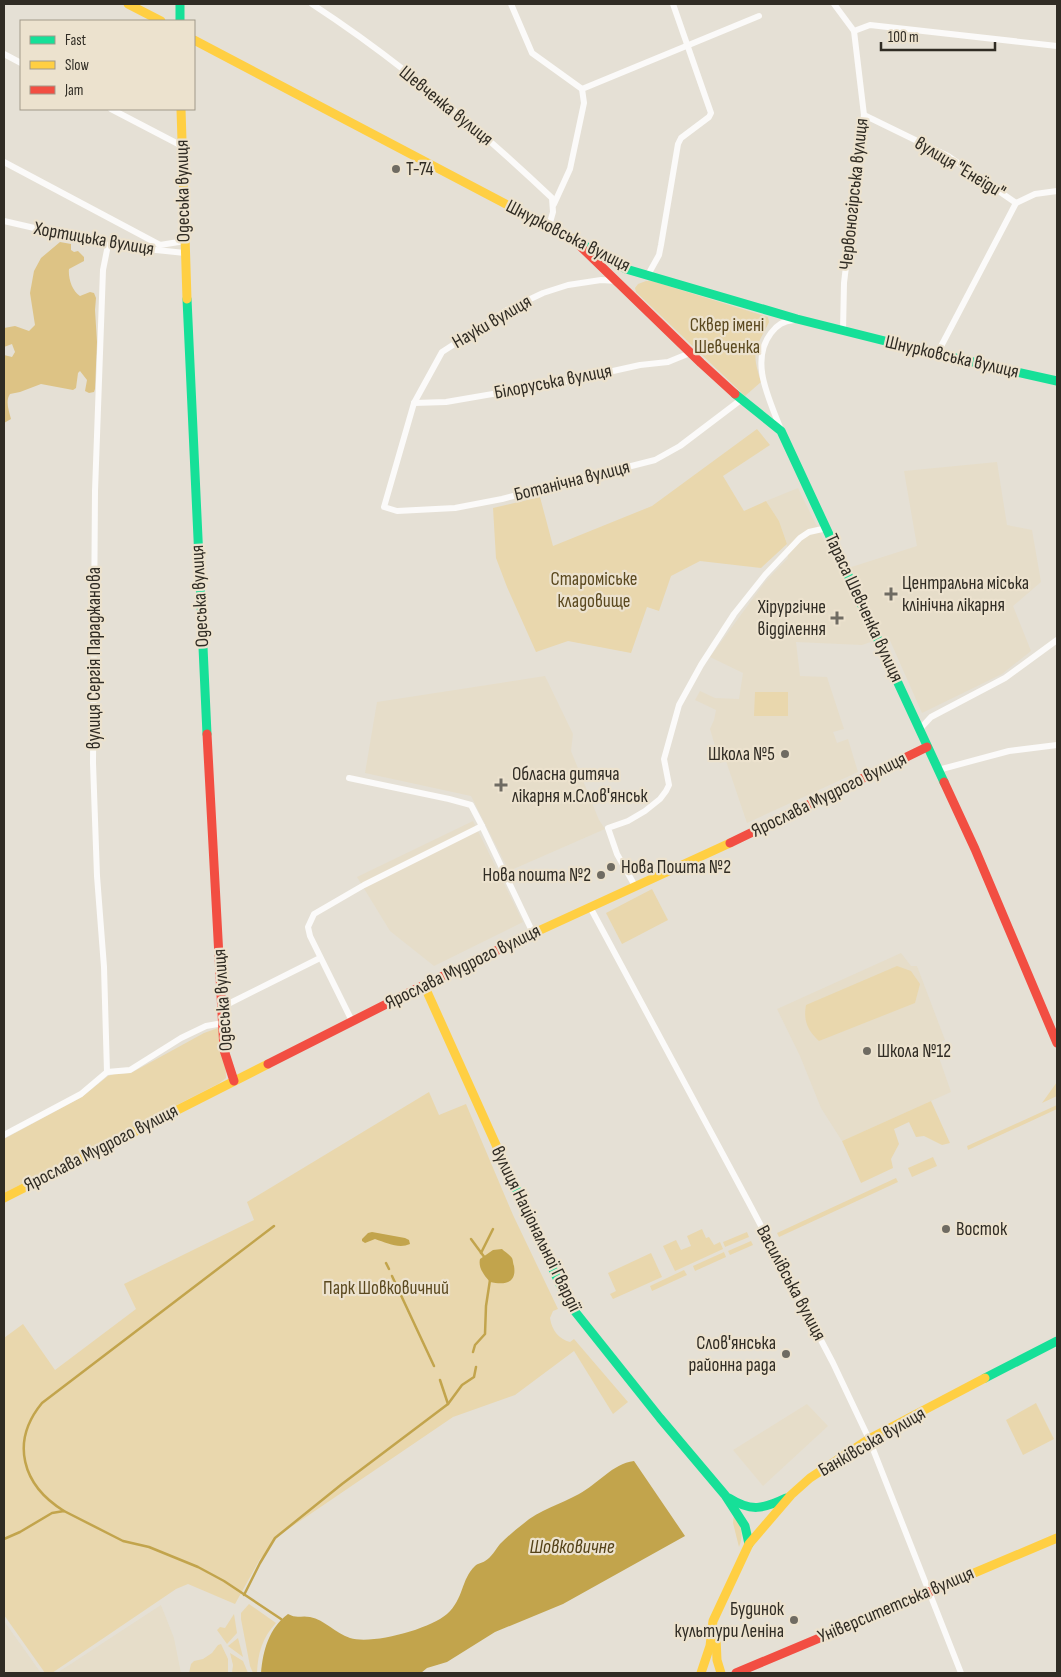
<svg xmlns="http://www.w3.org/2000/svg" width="1061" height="1677" viewBox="0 0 1061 1677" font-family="'Sofia Sans Condensed',sans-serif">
	<rect width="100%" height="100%" fill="#e5e0d5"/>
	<g fill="#e6ddc9">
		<polygon points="997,462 1007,525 1032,530 1041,582 1013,606 1031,651 1002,674 922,713 888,636 862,645 796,642 800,676 827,677 844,729 833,732 835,737 837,743 848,739 858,772 747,823 726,761 720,763 710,729 714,720 716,710 695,700 700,691 715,698 739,699 743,673 710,657 765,582 788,558 787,544 779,521 766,501 798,488 839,571 917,546 904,471"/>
		<polygon points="545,676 573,734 571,751 599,820 605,829 509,871 471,796 365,773 377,702"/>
		<polygon points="473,821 523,922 434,966 390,931 357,877"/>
		<polygon points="901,953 911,966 917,966 945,1040 935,1046 951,1092 842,1141 821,1108 800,1056 777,1009"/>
		<polygon points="807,1404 828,1426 763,1486 733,1450"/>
		<polygon points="161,1605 174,1638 181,1673 57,1673"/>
		<polygon points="4,1621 41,1673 4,1673"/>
	</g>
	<g fill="#e9d7ad">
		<path d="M646,281H652L768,317L769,322C763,336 753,347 756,363C757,369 759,376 761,382L745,396L636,292L635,288L638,284Z"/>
		<polygon points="757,429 770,445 723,476 744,511 766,501 779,521 787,544 761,568 700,561 671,576 659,611 647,607 631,653 568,641 536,652 507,587 496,558 493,508 540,497 553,546 652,506"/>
		<polygon points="755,692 788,692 788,716 754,716"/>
		<polygon points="652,889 668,920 622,944 606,913"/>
		<path d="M897,966L911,971L920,984L915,1003L819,1041C808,1031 803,1021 806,1005Z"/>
		<polygon points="218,1028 224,1028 226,1078 218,1084 4,1193 4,1139 82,1097 108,1076 114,1074 131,1073 204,1033"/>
		<polygon points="1057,1082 1057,1096 1042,1103"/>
		<path d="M429,1092L439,1115L466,1104L513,1215L558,1309L553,1311L550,1318C552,1331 559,1339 570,1342L574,1339L628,1402L613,1414L574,1351L515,1395L453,1417L275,1538L268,1551L260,1559L235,1604L188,1584L176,1589L52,1673H45L4,1615V1338L23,1324L55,1370L136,1309L124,1284L254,1220L247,1202Z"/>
		<polygon points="931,1101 950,1143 942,1145 924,1136 916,1137 909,1122 894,1129 899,1144 891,1159 893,1168 861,1183 842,1141"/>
		<polygon points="1057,1105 1057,1109 968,1150 967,1146"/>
		<polygon points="933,1157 937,1166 912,1177 908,1168"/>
		<polygon points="896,1178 898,1182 779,1237 777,1233"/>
		<polygon points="702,1229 706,1238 709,1237 714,1245 720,1242 723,1249 675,1271 663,1246 676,1240 681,1250 691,1246 687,1236"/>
		<polygon points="747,1232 749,1237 725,1247 723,1242"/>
		<polygon points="751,1241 753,1245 730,1255 728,1251"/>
		<polygon points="724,1252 726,1257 695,1271 693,1266"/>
		<polygon points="651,1253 662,1277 613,1299 610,1294 616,1291 608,1273"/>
		<polygon points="684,1270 687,1275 652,1291 650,1286"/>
		<polygon points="1036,1403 1054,1439 1023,1455 1006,1420"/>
		<path d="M734,1514C741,1526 744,1534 739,1547L733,1523Z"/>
		<path d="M249,1604L276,1623C262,1638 258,1653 257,1673H253L250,1666L241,1619V1613Z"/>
		<polygon points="234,1614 237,1633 227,1644 217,1630 220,1627 225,1628"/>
		<polygon points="238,1638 243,1657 228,1646"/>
		<polygon points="221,1644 228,1659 228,1673 211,1672 189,1673 191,1664 194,1661 203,1659 212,1653 218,1645"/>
		<polygon points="230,1653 243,1661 248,1673 232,1673 233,1665"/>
	</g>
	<path fill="#ddc385" d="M60,242L71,244V250L74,252L78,251L84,257V261L69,269C68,278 72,291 80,296L90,292L94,293L96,298L95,310L97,342L95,389L94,392L89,393L85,391L87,380L80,371L78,373L76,388L73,390L41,384L20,392L10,394C5,401 9,411 11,419L4,423V355L12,357L15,352L12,344L4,347V328L15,326L29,331L35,325L30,293L34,271L41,258Z"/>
	<g fill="#c2a44c">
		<path d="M372,1232L405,1238L409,1240L410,1244C399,1249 387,1243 375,1239L365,1243L362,1241V1239L368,1233Z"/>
		<path d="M502,1249C505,1252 510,1255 512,1258C513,1260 513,1264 514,1266C517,1284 504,1285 490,1282C484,1275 478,1268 480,1259L493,1250Z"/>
		<path d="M634,1461L685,1536L563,1604L495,1632L447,1662L427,1668L421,1673H261C263,1650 269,1628 288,1614C297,1619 301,1615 310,1617C325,1620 335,1633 350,1638C372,1645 430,1629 447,1614C464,1599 461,1579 475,1566C478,1563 482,1563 485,1561C491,1558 496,1549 500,1544C507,1537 515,1530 523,1524C539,1510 561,1504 579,1494C598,1484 612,1464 634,1461Z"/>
	</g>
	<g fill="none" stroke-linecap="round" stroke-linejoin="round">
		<g stroke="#c2a44c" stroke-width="2.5">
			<polyline points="471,1239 485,1258"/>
			<polyline points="481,1253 493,1229"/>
			<polyline points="386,1263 389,1269"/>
			<polyline points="392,1276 434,1366"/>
			<polyline points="473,1352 475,1345 485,1334 486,1306 490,1280"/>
			<polyline points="440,1380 448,1404"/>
			<path d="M64,1511C22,1485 10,1442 42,1403L274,1226"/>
			<polyline points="4,1539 20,1532 52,1513 64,1511 123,1541 149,1547 198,1567 224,1581 281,1619"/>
			<polyline points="244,1595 260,1563 275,1538 342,1484 448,1404 462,1385 474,1377 476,1367"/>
		</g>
		<g stroke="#fbfaf9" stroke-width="6">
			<path d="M312,4C398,60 477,127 552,198L553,212L549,226"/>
			<polyline points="511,4 532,53 582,89"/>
			<polyline points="834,4 854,31 864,115 844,283 843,331"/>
			<polyline points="854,31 870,25 1057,46"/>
			<polyline points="4,54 21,63"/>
			<polyline points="111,109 182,146"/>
			<polyline points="864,115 948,156 1016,203 1035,194 1057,191"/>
			<polyline points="4,162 160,245 185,241"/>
			<polyline points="554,204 570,169 584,103 582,89 759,16"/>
			<polyline points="4,221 108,245 185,253"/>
			<polyline points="651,276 649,273 659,255 661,245 678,144 681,138 709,117 711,113 673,4"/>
			<polyline points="617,281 601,280 568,285 543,293 507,310 442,352 414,403 384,507 397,511 455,508 502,499 655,460 680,446 742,399"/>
			<polyline points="937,354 1016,203"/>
			<polyline points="414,403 446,402 568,381 640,365 668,362 690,353"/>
			<path d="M781,430C770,400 749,362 771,333C777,325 783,321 794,320"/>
			<polyline points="919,730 931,717 1005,678 1057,640"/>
			<polyline points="938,770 1009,751 1057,745"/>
			<polyline points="349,778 449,799 471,805 482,826"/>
			<polyline points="635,886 617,854 608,828 628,821 645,811 660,799 666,791 669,785 664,759 679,705 701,665 734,614 765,575 800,538 809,532 827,528"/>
			<polyline points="590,907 749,1203 833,1363 869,1439 961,1673"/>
			<polyline points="222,1007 320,958"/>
			<polyline points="352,1021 310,936 308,927 314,914 364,885 482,826 533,933"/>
			<polyline points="107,1072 104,967 97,876 93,763 95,491 103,270 108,245"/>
			<polyline points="4,1135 81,1094 107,1072 130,1070 181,1038 206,1026 223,1023"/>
		</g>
		<g stroke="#16e098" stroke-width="9">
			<polyline points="180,4 180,21"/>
			<polyline points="578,242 626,269 797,319 937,354 1057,381"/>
			<polyline points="187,299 207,734"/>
			<polyline points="735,394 781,431 944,782"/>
			<polyline points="506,1167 569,1304 660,1418 725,1495 745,1526 749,1544"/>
			<polyline points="985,1378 1057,1341"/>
			<path d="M729,1498C751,1512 763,1509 786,1498"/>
		</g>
		<g stroke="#ffcf43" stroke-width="9">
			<polyline points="128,4 161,21"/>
			<polyline points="194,40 578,242"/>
			<polyline points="181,109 187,299"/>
			<polyline points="523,938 730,843"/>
			<polyline points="424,985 506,1167"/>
			<polyline points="4,1198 268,1064"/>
			<polyline points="960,1579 1057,1538"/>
			<polyline points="716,1638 717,1660 721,1673"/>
			<polyline points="701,1673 710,1646 713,1621 749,1544 791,1495 810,1478 869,1439 985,1378"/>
		</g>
		<g stroke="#f24e42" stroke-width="9">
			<polyline points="575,241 701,363 735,394"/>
			<polyline points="207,734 224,1050 234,1081"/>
			<polyline points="944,782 975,849 1057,1043"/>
			<polyline points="730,843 927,747"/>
			<polyline points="268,1064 424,985 523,938"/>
			<polyline points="736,1673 960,1579"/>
		</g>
	</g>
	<g fill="#6f6b62" stroke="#ece2ce" stroke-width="2">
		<circle cx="396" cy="169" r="5"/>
		<path d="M888.5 586.5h5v5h5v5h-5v5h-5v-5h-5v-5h5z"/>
		<path d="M834.5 610.5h5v5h5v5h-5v5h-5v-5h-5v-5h5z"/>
		<circle cx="785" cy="754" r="5"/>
		<path d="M498.5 777.5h5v5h5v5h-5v5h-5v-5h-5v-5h5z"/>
		<circle cx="611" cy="867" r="5"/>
		<circle cx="601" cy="875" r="5"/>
		<circle cx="867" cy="1051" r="5"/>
		<circle cx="946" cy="1229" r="5"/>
		<circle cx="786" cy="1354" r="5"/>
		<circle cx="794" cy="1620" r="5"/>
	</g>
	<g text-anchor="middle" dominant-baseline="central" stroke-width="4.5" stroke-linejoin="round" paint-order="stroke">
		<g font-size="19" fill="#302c24" stroke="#ece2ce">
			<text transform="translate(446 106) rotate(39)">Шевченка вулиця</text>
			<text transform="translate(960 168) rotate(31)">вулиця "Енеїди"</text>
			<text transform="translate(183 191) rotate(-91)">Одеська вулиця</text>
			<text transform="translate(854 194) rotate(-84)">Червоногірська вулиця</text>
			<text transform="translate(568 236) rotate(27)">Шнурковська вулиця</text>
			<text transform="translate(94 239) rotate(10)">Хортицька вулиця</text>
			<text transform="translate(492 322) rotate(-30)">Науки вулиця</text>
			<text transform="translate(952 357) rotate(13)">Шнурковська вулиця</text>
			<text transform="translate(553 382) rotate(-11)">Білоруська вулиця</text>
			<text transform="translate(572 481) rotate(-14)">Ботанічна вулиця</text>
			<text transform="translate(200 596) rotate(-93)">Одеська вулиця</text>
			<text transform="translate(864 608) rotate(65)">Тараса Шевченка вулиця</text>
			<text transform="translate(94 658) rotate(-90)">вулиця Сергія Параджанова</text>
			<text transform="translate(829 795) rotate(-26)">Ярослава Мудрого вулиця</text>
			<text transform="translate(463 967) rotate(-26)">Ярослава Мудрого вулиця</text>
			<text transform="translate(223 1000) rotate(-94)">Одеська вулиця</text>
			<text transform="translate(101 1148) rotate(-27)">Ярослава Мудрого вулиця</text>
			<text transform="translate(536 1229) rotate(64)">вулиця Національної Гвардії</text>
			<text transform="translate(791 1283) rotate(62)">Василівська вулиця</text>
			<text transform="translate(872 1442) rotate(-30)">Банківська вулиця</text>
			<text transform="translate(896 1605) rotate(-23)">Університетська вулиця</text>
		</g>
		<g font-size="19" fill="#302c24" stroke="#ece2ce" text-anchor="start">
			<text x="406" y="169">Т-74</text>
			<text x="902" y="583">Центральна міська<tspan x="902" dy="22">клінічна лікарня</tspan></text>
			<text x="826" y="607" text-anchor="end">Хірургічне<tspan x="826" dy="22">відділення</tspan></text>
			<text x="775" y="754" text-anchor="end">Школа №5</text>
			<text x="512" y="774">Обласна дитяча<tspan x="512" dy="22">лікарня м.Слов'янськ</tspan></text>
			<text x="621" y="867">Нова Пошта №2</text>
			<text x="591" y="875" text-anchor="end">Нова пошта №2</text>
			<text x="877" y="1051">Школа №12</text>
			<text x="956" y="1229">Восток</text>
			<text x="776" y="1343" text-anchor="end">Слов'янська<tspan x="776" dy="22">районна рада</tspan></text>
			<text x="784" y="1609" text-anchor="end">Будинок<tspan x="784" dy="22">культури Леніна</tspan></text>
		</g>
		<g font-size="19" fill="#5b491f" stroke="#ece2ce">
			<text x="727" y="325">Сквер імені<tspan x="727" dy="22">Шевченка</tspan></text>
			<text x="594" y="579">Староміське<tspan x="594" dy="22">кладовище</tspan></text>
			<text x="386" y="1288">Парк Шовковичний</text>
		</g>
		<g font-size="20" font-style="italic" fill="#544218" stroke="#ece2ce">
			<text x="572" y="1547">Шовковичне</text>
		</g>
	</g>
	<rect width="1061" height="1677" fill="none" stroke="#302c24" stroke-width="10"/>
	<rect x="20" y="20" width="175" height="90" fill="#ece2ce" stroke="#a1998a"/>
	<rect x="30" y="36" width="25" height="8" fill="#16e098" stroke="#a1998a"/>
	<text x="65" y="45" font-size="15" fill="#302c24">Fast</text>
	<rect x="30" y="61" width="25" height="8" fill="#ffcf43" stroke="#a1998a"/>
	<text x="65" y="70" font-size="15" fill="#302c24">Slow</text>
	<rect x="30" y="86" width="25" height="8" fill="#f24e42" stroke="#a1998a"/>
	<text x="65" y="95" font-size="15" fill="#302c24">Jam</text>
	<path d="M881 42v8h114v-8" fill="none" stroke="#302c24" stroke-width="2.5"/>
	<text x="888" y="42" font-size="15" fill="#302c24" stroke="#ece2ce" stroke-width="4" paint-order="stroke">100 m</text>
</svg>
